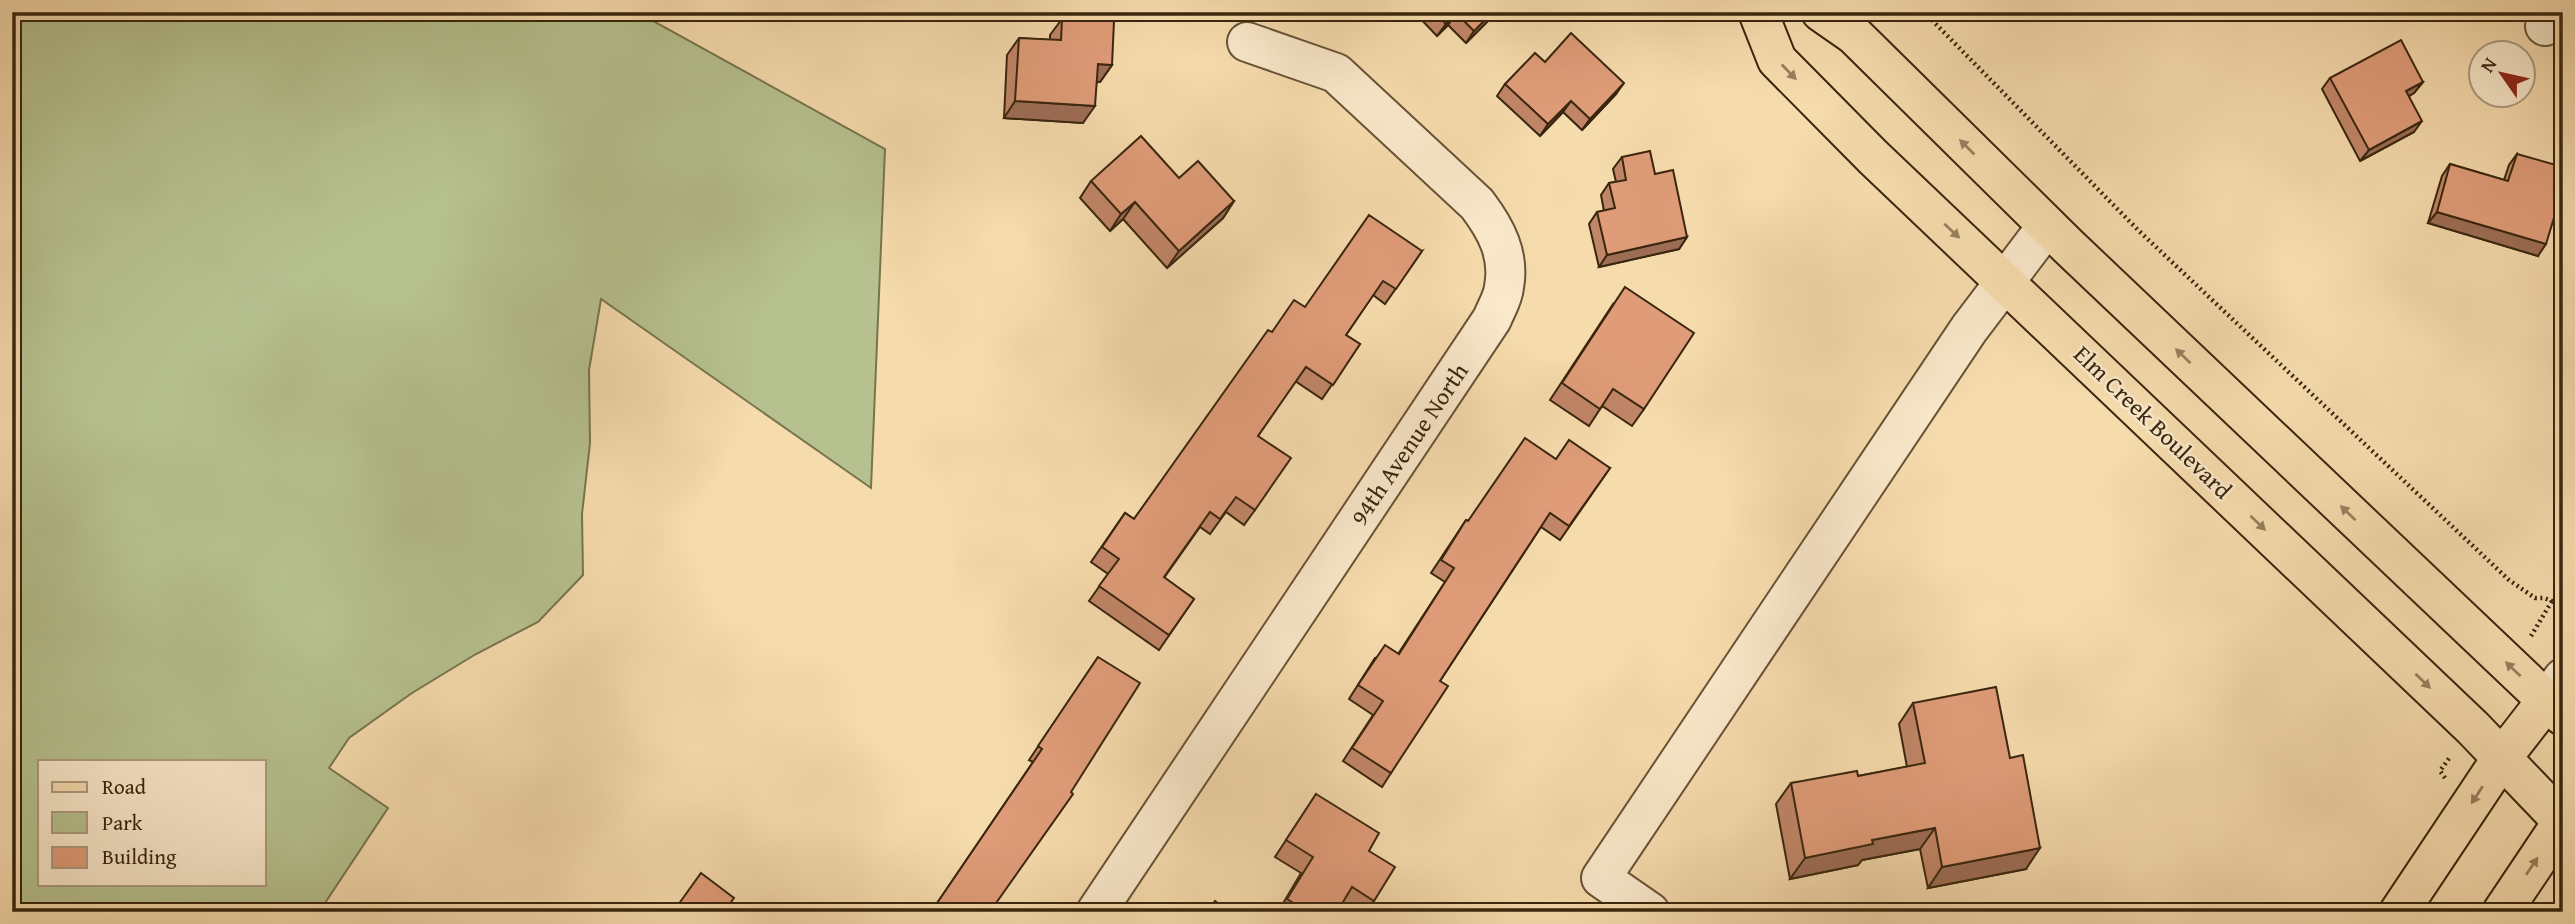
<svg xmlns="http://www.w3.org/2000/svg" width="2575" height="924" viewBox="0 0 2575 924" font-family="'Gentium Book Plus',serif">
	<rect width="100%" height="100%" fill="#f6dbad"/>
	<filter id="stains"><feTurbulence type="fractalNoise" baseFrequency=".00286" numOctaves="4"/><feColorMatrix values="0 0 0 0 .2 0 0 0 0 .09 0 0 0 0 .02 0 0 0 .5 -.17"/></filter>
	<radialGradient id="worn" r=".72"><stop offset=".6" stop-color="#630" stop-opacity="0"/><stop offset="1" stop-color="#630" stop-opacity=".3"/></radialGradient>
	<path fill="#b6c18f" stroke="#78744e" stroke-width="2" fill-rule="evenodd" d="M12,12H637L885,149L871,488L601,299L589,370L590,443L582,514L583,575L538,622L476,654L412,693L349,738L329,768L388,808L319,912H12ZM40,761H264V884H40Z"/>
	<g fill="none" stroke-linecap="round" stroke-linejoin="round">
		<defs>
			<g id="minor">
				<polyline points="2545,26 2550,12"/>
				<polyline points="2546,701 2563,678"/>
				<path d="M1096,912L1492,319C1496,309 1503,298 1504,287C1510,255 1496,229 1477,204L1336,73L1247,42"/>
				<polyline points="1650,912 1601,878 1969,329 2047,226"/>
			</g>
			<g id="major">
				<polyline points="1758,12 1777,60 1873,157 2473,728 2563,822"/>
				<polyline points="1821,12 1854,35 2068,246 2563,716"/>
				<polyline points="2399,912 2501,759 2546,701"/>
				<polyline points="2502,912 2563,821"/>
			</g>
		</defs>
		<use href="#minor" stroke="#685336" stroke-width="42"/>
		<use href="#major" stroke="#39260e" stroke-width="42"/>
		<g stroke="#39260e" stroke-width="4.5" stroke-dasharray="2 3.5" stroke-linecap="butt">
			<polyline points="1924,12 2138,230 2509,580 2535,598 2544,598 2552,601 2563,613"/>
			<polyline points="2531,636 2552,601"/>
			<polyline points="2445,778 2440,771 2450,757"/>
		</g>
		<use href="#minor" stroke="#f9e8ca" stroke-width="38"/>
		<use href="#major" stroke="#f6dbad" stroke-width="38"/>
	</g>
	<g fill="#c18668" stroke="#39260e" stroke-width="2">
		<polygon points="1414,12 1497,12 1466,43 1448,25 1437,36"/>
		<polygon points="1062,19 1112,65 1100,82 1097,82 1083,123 1004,118 1007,55 1019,38 1050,40 1050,35"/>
		<polygon points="1545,62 1616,94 1582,130 1563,112 1540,136 1497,96 1505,84"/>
		<polygon points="2330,78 2423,82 2414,93 2409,96 2414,132 2360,161 2322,89"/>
		<polygon points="2517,154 2538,256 2428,223 2442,176 2450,164 2504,180 2509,165"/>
		<polygon points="1622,157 1655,174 1687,237 1679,249 1599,267 1589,224 1597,212 1604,211 1601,195 1609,183 1616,182 1613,169"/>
		<polygon points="1091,181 1234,201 1223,218 1167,268 1123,219 1110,231 1080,198"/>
		<polygon points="1422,251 1385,304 1373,295 1346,335 1360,344 1322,399 1295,381 1258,436 1255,510 1244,525 1226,512 1210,534 1200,527 1164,578 1194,599 1159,650 1089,601 1108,574 1091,562 1125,513 1134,519 1272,332 1305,307"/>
		<polygon points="1613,304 1644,409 1632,426 1602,406 1589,426 1550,400"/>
		<polygon points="1556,459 1610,468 1560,540 1541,527 1440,681 1391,773 1382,787 1343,761 1373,715 1349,699 1375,658 1398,654 1445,582 1431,573 1466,520 1468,521"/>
		<polygon points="1098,657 994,906 931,912 1033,762 1029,760"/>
		<polygon points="1913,703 2026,869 1928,888 1920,849 1862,860 1858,865 1790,879 1776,804 1791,783 1858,776 1907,767 1899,724"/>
		<polygon points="1316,794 1369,851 1374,901 1367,912 1353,912 1341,905 1337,912 1278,912 1301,873 1275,857"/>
		<polygon points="678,905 726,910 725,912 673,912"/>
	</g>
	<g fill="#9d6d55" stroke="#39260e" stroke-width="2">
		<polygon points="1493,12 1497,12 1466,43 1474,31"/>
		<polygon points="2362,12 2403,12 2399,18"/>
		<polygon points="1456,13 1448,25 1437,36 1446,24"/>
		<polygon points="1098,64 1112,65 1100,82 1086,81"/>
		<polygon points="2423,82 2414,93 2398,103 2406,91"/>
		<polygon points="1624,83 1616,94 1582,130 1590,119"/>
		<polygon points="1015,101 1095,106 1083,123 1004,118"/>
		<polygon points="1571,101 1563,112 1540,136 1548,124"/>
		<polygon points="2422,121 2414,132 2360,161 2369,150"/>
		<polygon points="1234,201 1223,218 1167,268 1179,251"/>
		<polygon points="1135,202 1123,219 1110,231 1121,214"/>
		<polygon points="2437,212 2546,244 2538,256 2428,223"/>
		<polygon points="1687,237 1679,249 1599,267 1607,255"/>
		<polygon points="1935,828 1920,849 1862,860 1858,865 1790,879 1805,858 1872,840"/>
		<polygon points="2040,848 2026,869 1928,888 1942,867"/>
	</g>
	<g fill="#e09c79" stroke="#39260e" stroke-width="2">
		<polygon points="1434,12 1493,12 1474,31 1456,13 1446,24"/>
		<polygon points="1062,19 1114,21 1112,65 1098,64 1095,106 1015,101 1019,38 1061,40"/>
		<polygon points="1571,33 1624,83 1590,119 1571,101 1548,124 1505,84 1535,53 1545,62"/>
		<polygon points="2401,40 2423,82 2406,91 2422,121 2369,150 2330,78"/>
		<polygon points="1141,136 1179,178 1198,161 1234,201 1179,251 1135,202 1121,214 1091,181"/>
		<polygon points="1650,151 1655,174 1673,170 1687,237 1607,255 1597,212 1615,208 1609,183 1626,180 1622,157"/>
		<polygon points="2517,154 2563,167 2563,188 2546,244 2437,212 2450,164 2508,181"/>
		<polygon points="1369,215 1422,251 1396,289 1383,281 1346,335 1360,344 1333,385 1306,367 1258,436 1291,458 1255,510 1236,497 1220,519 1210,512 1164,577 1194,599 1169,635 1099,586 1119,559 1102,547 1125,513 1134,519 1268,330 1272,332 1294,300 1305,307"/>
		<polygon points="1625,287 1694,333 1644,409 1613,389 1600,409 1562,383"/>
		<polygon points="1525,438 1556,459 1569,440 1610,468 1569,526 1550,513 1440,681 1448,686 1391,773 1352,748 1383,701 1358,685 1385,645 1399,654 1454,568 1441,560 1466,520 1468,521"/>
		<polygon points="1098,657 1140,683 1071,792 1073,794 994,906 998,909 996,912 931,912 1042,749 1038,746"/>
		<polygon points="1996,687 2010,758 2023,755 2040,848 1942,867 1935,828 1872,840 1873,844 1805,858 1791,783 1857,771 1858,776 1925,763 1913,703"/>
		<polygon points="1316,794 1379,833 1369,851 1395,867 1374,901 1352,887 1337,912 1308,912 1287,899 1313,857 1286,840"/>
		<polygon points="701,873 734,898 724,912 686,912 678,905"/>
		<polygon points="1215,901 1231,912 1208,912"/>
	</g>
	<defs><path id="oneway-solid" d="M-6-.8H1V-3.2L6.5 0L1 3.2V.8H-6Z" transform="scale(1.75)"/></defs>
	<g fill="#98805e">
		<use href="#oneway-solid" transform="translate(1789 72) rotate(46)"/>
		<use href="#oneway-solid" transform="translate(1967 147) rotate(-135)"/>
		<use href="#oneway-solid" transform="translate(1952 231) rotate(43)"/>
		<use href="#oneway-solid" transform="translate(2183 356) rotate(-136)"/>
		<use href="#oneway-solid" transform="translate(2348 513) rotate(-136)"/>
		<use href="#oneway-solid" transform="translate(2258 523) rotate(44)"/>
		<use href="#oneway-solid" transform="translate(2513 669) rotate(-136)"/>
		<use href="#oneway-solid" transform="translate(2423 681) rotate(44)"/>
		<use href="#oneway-solid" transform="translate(2477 795) rotate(123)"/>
		<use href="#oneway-solid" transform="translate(2532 866) rotate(-56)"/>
	</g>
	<g text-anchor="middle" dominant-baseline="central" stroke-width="5" stroke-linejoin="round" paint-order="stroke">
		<g font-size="24" fill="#39260e" stroke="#f9e8ca">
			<text transform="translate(2153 422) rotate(44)">Elm Creek Boulevard</text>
			<text transform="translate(1409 444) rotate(-56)">94th Avenue North</text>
		</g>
	</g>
	<rect width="2575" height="924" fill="none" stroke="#f6dbad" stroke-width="42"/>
	<rect x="14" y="14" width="2547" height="896" fill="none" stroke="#39260e" stroke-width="3.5"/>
	<rect x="21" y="21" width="2533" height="882" fill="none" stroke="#39260e" stroke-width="2"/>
	<rect x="38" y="760" width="228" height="126" fill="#f9e8ca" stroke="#ac9a7f" stroke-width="2"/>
	<rect x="52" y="782" width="35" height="10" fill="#f6dbad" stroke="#ac9a7f" stroke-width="2"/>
	<text x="102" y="794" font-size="21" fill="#39260e">Road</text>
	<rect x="52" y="812" width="35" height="21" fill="#b6c18f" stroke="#ac9a7f" stroke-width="2"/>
	<text x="102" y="830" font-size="21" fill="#39260e">Park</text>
	<rect x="52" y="847" width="35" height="21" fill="#e09c79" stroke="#ac9a7f" stroke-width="2"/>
	<text x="102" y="864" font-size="21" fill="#39260e">Building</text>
	<g transform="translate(2502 74) rotate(304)"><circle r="33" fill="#f9e8ca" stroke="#ac9a7f" stroke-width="2"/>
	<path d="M0-5L12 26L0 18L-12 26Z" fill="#8f2418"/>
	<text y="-10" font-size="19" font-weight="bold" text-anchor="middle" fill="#39260e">N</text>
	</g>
	<rect width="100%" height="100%" filter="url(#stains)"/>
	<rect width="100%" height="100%" fill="url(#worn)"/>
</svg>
